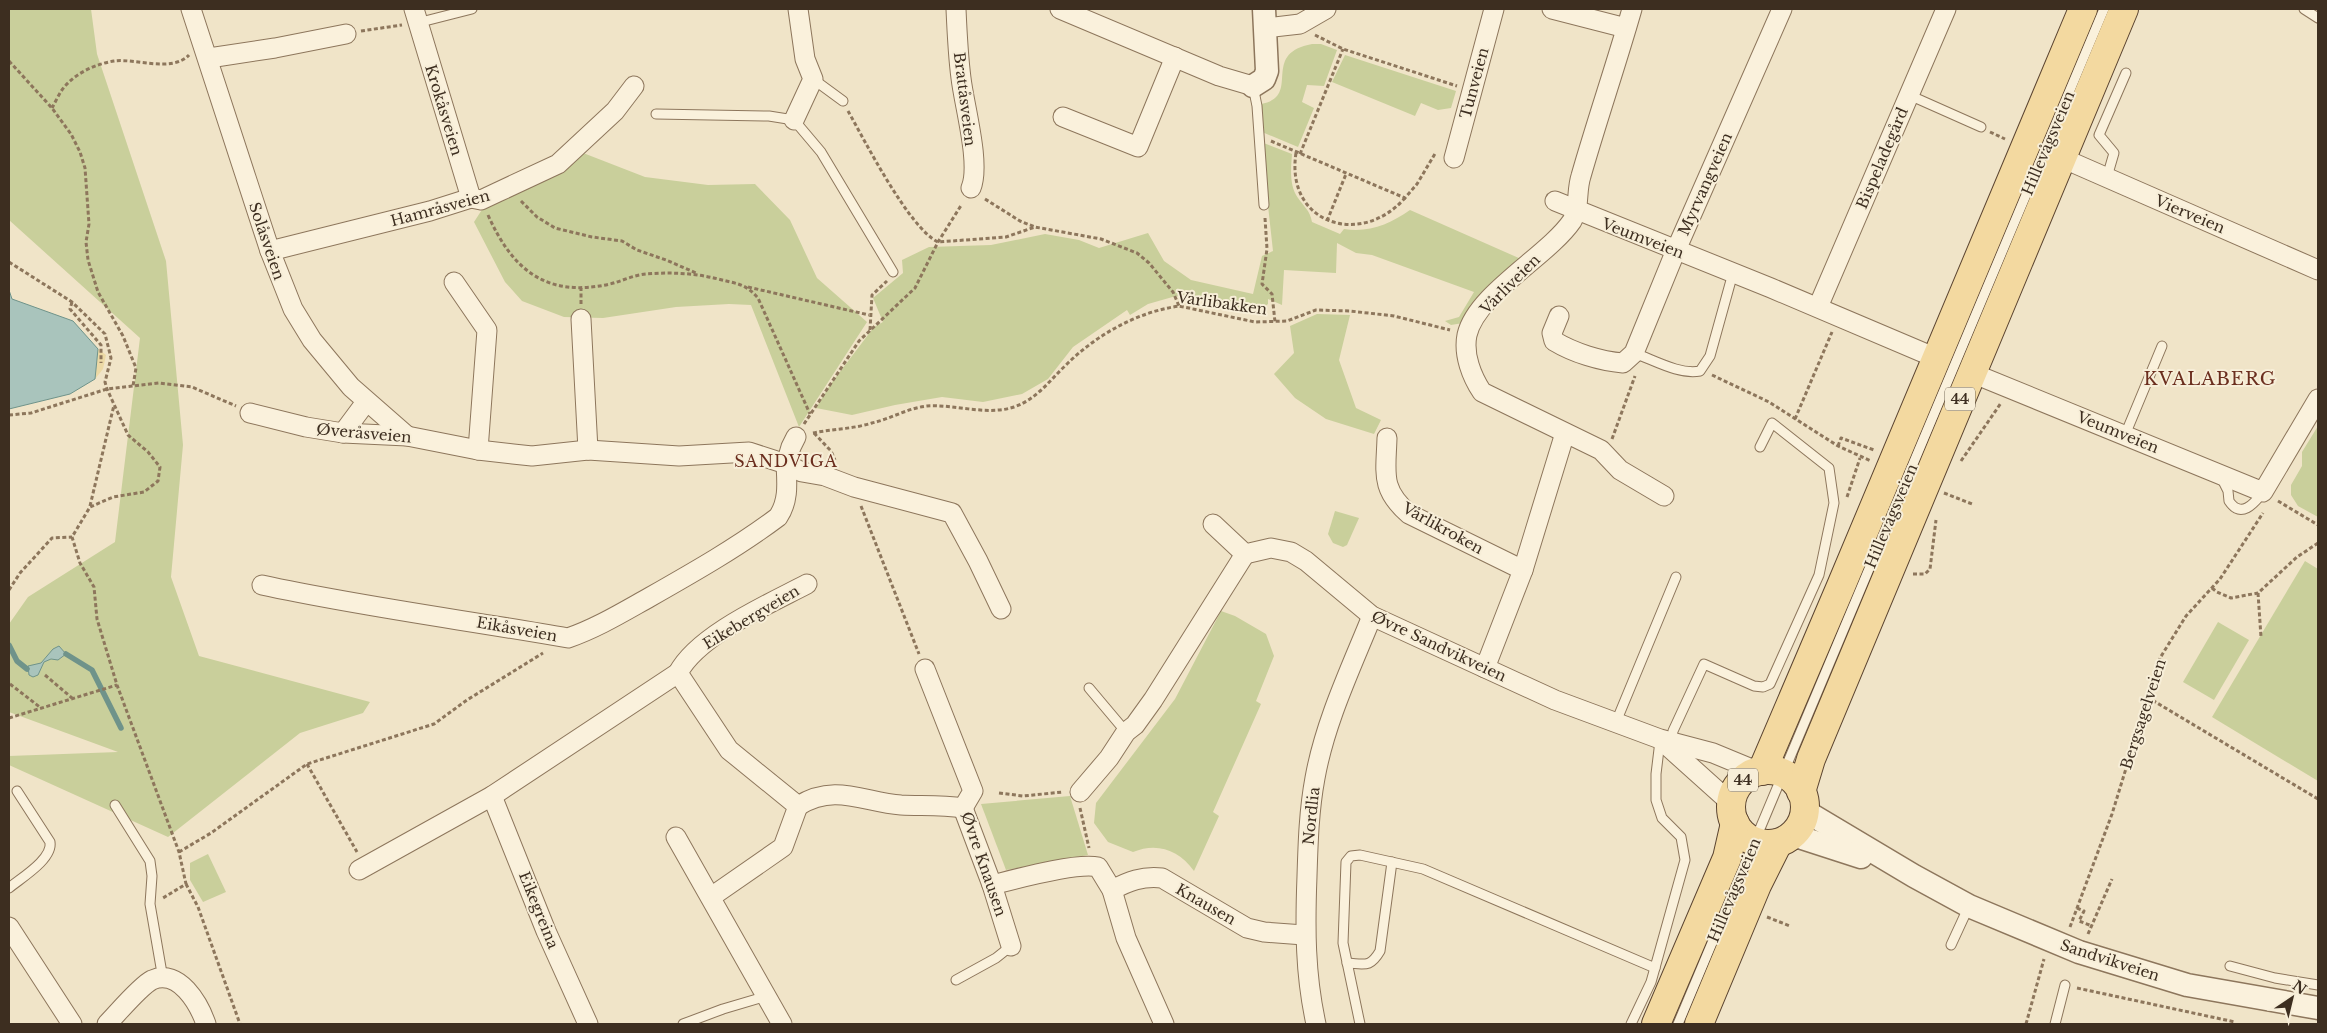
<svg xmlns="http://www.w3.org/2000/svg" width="2327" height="1033" viewBox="0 0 2327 1033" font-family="'Libre Baskerville',serif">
	<rect width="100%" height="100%" fill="#f0e4c8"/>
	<g fill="#c9cf9b">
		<polygon points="9,9 91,9 97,54 166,261 183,445 171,577 199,656 370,702 363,713 300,733 168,837 9,765 9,756 118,752 9,712 9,624 28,597 115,542 140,338 9,220"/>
		<path d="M1312,44H1321L1337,50L1324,86L1307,85L1302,102L1314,108L1298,147L1262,132L1261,104C1303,96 1259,54 1312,44Z"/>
		<polygon points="1345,55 1456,91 1451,108 1438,110 1421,103 1415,116 1332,82"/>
		<path d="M1261,142L1292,154C1291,168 1289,186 1298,198C1304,207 1310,210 1312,222L1340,234L1344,229C1369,233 1390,224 1410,210L1521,259L1463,323L1451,325L1445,321L1459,317L1474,292L1372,255L1356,253L1337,243L1336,273L1284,270L1282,305L1268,299V304L1259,311L1176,296L1148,304L1130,315L1127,310L1073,347L1048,379L1022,394L983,402L942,397L895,405L852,415L816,408L830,385L874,327L883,322L873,298L903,273L902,260L929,247L991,245L1045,234L1079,240L1099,248L1148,233L1164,261L1191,280L1253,294L1262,256L1273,251Z"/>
		<polygon points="578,151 645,177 708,185 755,184 790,220 817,278 867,322 799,427 751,305 729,304 676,307 603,318 564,317 522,301 505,282 474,222 485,205"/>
		<polygon points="1317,314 1350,315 1339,360 1356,408 1381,420 1374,434 1326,419 1295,398 1274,374 1294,353 1290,326"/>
		<polygon points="2318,426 2318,517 2298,506 2291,495 2291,485 2302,466 2302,452"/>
		<polygon points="1335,511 1359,518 1347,545 1343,547 1333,543 1328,534"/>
		<polygon points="2305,561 2318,569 2318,781 2212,717"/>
		<path d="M1221,611L1235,616L1266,634L1274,656L1256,701L1261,704L1213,812L1219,816L1194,871C1179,850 1157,842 1133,852L1108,842L1094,823L1096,803L1175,699Z"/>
		<polygon points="2218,622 2249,640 2214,700 2183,682"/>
		<polygon points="1070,796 1088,855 1006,870 981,804"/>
		<polygon points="208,854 226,892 203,902 190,880 190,863"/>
	</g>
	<polygon fill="#ecd9a5" points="98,349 106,355 103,369 95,379"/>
	<g fill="#a9c4bc" stroke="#6f938a">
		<polygon points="9,290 12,299 73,321 98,349 95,379 70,394 9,409"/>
		<polygon points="59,646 66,654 58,660 51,659 44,662 38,675 33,677 29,675 28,666 41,663 53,649"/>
	</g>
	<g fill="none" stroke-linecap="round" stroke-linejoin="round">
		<g stroke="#6f938a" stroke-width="5.5">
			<polyline points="9,645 17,661 27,669"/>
			<polyline points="66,654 92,670 121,728"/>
		</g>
		<defs>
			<g id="service">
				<polyline points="2304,9 2318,18"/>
				<polyline points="417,23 472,9"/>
				<polyline points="813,79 843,101"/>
				<polyline points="1253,86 1257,106 1264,205"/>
				<polyline points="1909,95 1981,127"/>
				<polyline points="656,114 769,116 794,120 821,152 893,272"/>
				<polyline points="2107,177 2114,153 2099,135 2126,73"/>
				<path d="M1634,353C1654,360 1679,375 1700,371L1710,356L1733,273"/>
				<polyline points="2125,435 2162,346"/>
				<path d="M2221,477L2228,491L2229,501C2241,519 2254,504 2263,492"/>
				<polyline points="1089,688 1126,732"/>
				<polyline points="1616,722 1676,577"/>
				<polyline points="1671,744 1673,731 1704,664 1754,686 1763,687 1770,684 1819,575 1834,503 1829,468 1772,423 1760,447"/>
				<polyline points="115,805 150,861 152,876 150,904 163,979"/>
				<path d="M9,888C21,878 53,859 50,842L17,791"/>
				<polyline points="1951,945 1969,906"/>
				<path d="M1347,963C1365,964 1370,968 1380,951L1392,862"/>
				<polyline points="2230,966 2275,978 2318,985"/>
				<polyline points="956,980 996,958 1011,946"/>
				<polyline points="683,1024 723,1009 767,996"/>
				<polyline points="1360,1024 1343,943 1346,862 1351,856 1360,855 1423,869 1655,968"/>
				<polyline points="1631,1024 1651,982 1685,860 1681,837 1662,818 1656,800 1656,774 1660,741"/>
				<polyline points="1678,1024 2104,9"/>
				<polyline points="2055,1024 2065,985"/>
			</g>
			<g id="minor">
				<polyline points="191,9 270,251 293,309 312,340 351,387 407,436"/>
				<polyline points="414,9 471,198"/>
				<path d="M956,9C957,32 958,55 961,78C964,105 981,164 971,188"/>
				<polyline points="1060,9 1219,76 1253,86"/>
				<polyline points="1552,9 1626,28"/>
				<path d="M1632,9C1616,65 1597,120 1581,176C1576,191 1580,208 1572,221C1548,256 1476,294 1467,335C1463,355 1472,377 1482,392L1601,450L1620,470L1664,496"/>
				<polyline points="1266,28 1300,24 1326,9"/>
				<polyline points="209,58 275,48 346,34"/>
				<polyline points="1063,117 1138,147 1175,57"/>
				<polyline points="794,120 813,79 805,59 798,9"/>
				<polyline points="1454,158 1494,9"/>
				<polyline points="2062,158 2318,270"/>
				<polyline points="1555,201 1771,288 1936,358"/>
				<polyline points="270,251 430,211 471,198 481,200 498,192 558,164 615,111 634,86"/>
				<polyline points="454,282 487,330 478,450"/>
				<polyline points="1818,307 1946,9"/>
				<path d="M1559,316L1552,333L1554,341C1574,353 1600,361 1623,363L1634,353L1676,250L1782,9"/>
				<polyline points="581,319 588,450"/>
				<polyline points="1972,373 2263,492 2318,399"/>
				<polyline points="250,413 306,427 343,433 407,436 478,450 513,454 532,456 588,450 679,456 749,452 786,464 791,447 796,437"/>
				<polyline points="343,433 366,402"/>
				<path d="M1387,438C1386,473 1380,489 1409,514L1523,570"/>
				<polyline points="1213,524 1245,554 1271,548 1291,552 1306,561 1372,616 1555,700 1660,739 1713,753 1759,772"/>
				<path d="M262,585C363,607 466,620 568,638C597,628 623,612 650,597C694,572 738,547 778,517C789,501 787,483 786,464L802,472L825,476L854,487L952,513L978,561L1001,609"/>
				<polyline points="1485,668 1523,570 1565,433"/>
				<polyline points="925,669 973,791 963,808"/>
				<polyline points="1663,742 1732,804"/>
				<polyline points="1080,792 1109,758 1126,732 1135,725 1153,700 1245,554"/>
				<polyline points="492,796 546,931 588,1024"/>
				<path d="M798,806C835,783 863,802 901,805C921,806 942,805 963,808"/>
				<polyline points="963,808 992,885 1011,946"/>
				<polyline points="676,837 782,1024"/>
				<polyline points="359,870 492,796 678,673"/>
				<path d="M992,885C1016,879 1077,862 1098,867L1112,890L1126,938L1164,1024"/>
				<path d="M1112,890C1129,881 1142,876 1162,878L1247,928L1264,932L1304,935"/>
				<path d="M711,897L783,847L798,806L729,750L678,673C698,635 769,604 807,584"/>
				<polyline points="9,927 72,1024"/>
				<path d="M107,1024C117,1014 140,986 152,980C179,968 199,1004 206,1024"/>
				<path d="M1316,1024C1305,974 1305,928 1307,876C1308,843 1309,810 1315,778C1325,722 1351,668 1372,616"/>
			</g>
			<g id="tertiary">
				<polyline points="1253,86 1264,79 1267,71 1264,9"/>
				<polyline points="1805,811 1914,876 1969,906 2079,952 2187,985 2318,1008"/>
				<polyline points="1793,835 1861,857"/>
			</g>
			<g id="primary">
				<circle cx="1768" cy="807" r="37"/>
				<polyline points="1762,771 1841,586 2083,9"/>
				<polyline points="1801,792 1811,759 2124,9"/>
				<polyline points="1656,1024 1727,858 1735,823"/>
				<polyline points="1699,1024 1757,885 1778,843"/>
			</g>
		</defs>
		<use href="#service" stroke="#8d765c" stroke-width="11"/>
		<use href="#minor" stroke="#8d765c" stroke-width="21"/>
		<use href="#tertiary" stroke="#8d765c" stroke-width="25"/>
		<use href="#primary" stroke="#5b4430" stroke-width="30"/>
		<g stroke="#8d765c" stroke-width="3" stroke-dasharray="4 2.5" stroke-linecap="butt">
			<polyline points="361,31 402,25"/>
			<polyline points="1315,35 1343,49 1457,86"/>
			<polyline points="9,61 52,108 71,134 80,152 85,168 89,224 86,242 88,260 98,292 123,336 136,368 133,386"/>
			<path d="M52,108C56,101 60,91 66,85C78,72 96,64 114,61C135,58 172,73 189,55"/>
			<path d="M848,111C865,141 909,228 938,242L1006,237L1035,227L1101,239L1137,253L1149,263L1173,292L1179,306"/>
			<polyline points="1990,132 2005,139"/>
			<polyline points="1271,141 1405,198 1417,184 1436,152"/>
			<path d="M1296,153C1285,224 1361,248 1405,198"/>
			<polyline points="1300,154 1343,49"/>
			<polyline points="985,199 1020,221 1035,227"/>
			<polyline points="521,201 537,217 555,228 592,237 622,241 637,250 666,260 696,273"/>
			<path d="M488,215C513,271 547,298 610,284C622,281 634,275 646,274C670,272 695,273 718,279C737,284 745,283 758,298L810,414"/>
			<polyline points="1265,218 1267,249 1262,284 1272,294 1275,322"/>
			<polyline points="1327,221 1346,174"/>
			<polyline points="9,262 72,302 105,334 111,358 105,382 107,389 128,435 148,452 160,467 158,481 144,492 113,497 90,507 72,537 80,563 94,587 97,619 117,685 179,852 186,884 163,898"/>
			<polyline points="748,287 869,315"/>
			<polyline points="72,302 70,309 101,345 101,363"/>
			<polyline points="581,304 581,288"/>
			<polyline points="870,330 872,295 887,281"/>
			<polyline points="1712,375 1769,402 1838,446 1871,461"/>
			<polyline points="9,415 31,413 107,389 159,383 192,387 236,406"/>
			<polyline points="1795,419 1832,332"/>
			<polyline points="804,424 859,341 915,288 938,242 962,204"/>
			<path d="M813,433C832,429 853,429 872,423C890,419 908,408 927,406C954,404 987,416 1014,407C1037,399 1049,381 1066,365C1096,335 1137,312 1179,306L1255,322L1287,321L1316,310L1350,311L1394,316L1450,330"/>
			<polyline points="814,433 831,451 835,460"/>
			<polyline points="1612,439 1635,376"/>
			<polyline points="1838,446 1841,438 1874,450"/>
			<polyline points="1961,461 2001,403"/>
			<polyline points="1944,493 1972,504"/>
			<polyline points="1847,497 1860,458"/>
			<polyline points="2278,501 2318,525"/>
			<polyline points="90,506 114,405"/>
			<polyline points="861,506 919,654"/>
			<polyline points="1913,574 1925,574 1930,569 1936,520"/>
			<polyline points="2212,588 2217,592 2231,598 2258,593 2297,557 2318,543"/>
			<polyline points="9,590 20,573 52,538 72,537"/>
			<polyline points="2258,593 2261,637"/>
			<polyline points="45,675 72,698"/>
			<polyline points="10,684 41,708"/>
			<polyline points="2147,697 2318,799"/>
			<polyline points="9,718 117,685"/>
			<polyline points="307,764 357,852"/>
			<polyline points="999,793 1023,796 1063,792"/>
			<polyline points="1080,808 1089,848"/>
			<polyline points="179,852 211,833 307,764 434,724 467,700 543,653"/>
			<polyline points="186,884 198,907 240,1024"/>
			<polyline points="2077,908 2084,911 2079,921 2092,926"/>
			<polyline points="1767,917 1790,926"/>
			<polyline points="2070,927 2112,814 2160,658 2186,616 2220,579 2263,513"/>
			<polyline points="2088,934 2112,879"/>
			<polyline points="2077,988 2235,1022"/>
			<polyline points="2026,1024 2044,959"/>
		</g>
		<use href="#service" stroke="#faf1dc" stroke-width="9"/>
		<use href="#minor" stroke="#faf1dc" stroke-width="19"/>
		<use href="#tertiary" stroke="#faf1dc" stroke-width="22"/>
		<use href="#primary" stroke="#f3d9a0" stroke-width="28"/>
	</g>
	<g text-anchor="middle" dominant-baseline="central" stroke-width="4" stroke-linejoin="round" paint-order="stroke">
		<g fill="#f7eed8" stroke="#756857" stroke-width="1">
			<rect x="1945" y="387.5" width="30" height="23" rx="4"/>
			<rect x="1728" y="768.5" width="30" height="23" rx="4"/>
		</g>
		<g font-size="14" font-weight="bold" fill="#3d2e20">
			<text x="1960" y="399">44</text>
			<text x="1743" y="780">44</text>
		</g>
		<g font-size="15" fill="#3d2e20" stroke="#f7eed8">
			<text transform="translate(1474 83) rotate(-75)">Tunveien</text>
			<text transform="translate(965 99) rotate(83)">Brattåsveien</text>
			<text transform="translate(444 110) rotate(73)">Krokåsveien</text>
			<text transform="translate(2048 143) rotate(-67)">Hillevågsveien</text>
			<text transform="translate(1882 158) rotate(-67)">Bispeladegård</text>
			<text transform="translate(1705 184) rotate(-66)">Myrvangveien</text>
			<text transform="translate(440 208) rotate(-15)">Hamråsveien</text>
			<text transform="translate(2190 214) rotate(23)">Vierveien</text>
			<text transform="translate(1643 238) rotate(21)">Veumveien</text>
			<text transform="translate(267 241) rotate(71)">Solåsveien</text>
			<text transform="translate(1510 284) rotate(-45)">Vårliveien</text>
			<text transform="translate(1222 303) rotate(8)">Vårlibakken</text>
			<text transform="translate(2118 432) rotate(22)">Veumveien</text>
			<text transform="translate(364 433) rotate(5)">Øveråsveien</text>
			<text transform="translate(1891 516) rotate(-67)">Hillevågsveien</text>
			<text transform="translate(1443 528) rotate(29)">Vårlikroken</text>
			<text transform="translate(751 617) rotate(-31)">Eikebergveien</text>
			<text transform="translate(517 629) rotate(10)">Eikåsveien</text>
			<text transform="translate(1439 646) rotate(25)">Øvre Sandvikveien</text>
			<text transform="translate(2143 714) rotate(-72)">Bergsagelveien</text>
			<text transform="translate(1311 816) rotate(-84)">Nordlia</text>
			<text transform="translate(984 864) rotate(71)">Øvre Knausen</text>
			<text transform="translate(1734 890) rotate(-67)">Hillevågsveien</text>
			<text transform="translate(1206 904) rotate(30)">Knausen</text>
			<text transform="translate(539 910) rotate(68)">Eikegreina</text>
			<text transform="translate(2110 960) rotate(18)">Sandvikveien</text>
		</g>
		<g font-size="16" letter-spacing="1" fill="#6b2e1e" stroke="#f7eed8">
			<text x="786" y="461">SANDVIGA</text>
		</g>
		<g font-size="18" letter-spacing="1" fill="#6b2e1e" stroke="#f7eed8">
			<text x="2210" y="379">KVALABERG</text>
		</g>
	</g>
	<rect width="2327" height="1033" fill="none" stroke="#3d2e20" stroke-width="20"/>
	<g transform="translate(2292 998) rotate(35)" stroke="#f7eed8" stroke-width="4" paint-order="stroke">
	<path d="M0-4L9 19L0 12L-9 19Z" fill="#3d2e20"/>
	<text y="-8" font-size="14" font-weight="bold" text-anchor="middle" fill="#3d2e20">N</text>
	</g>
</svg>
